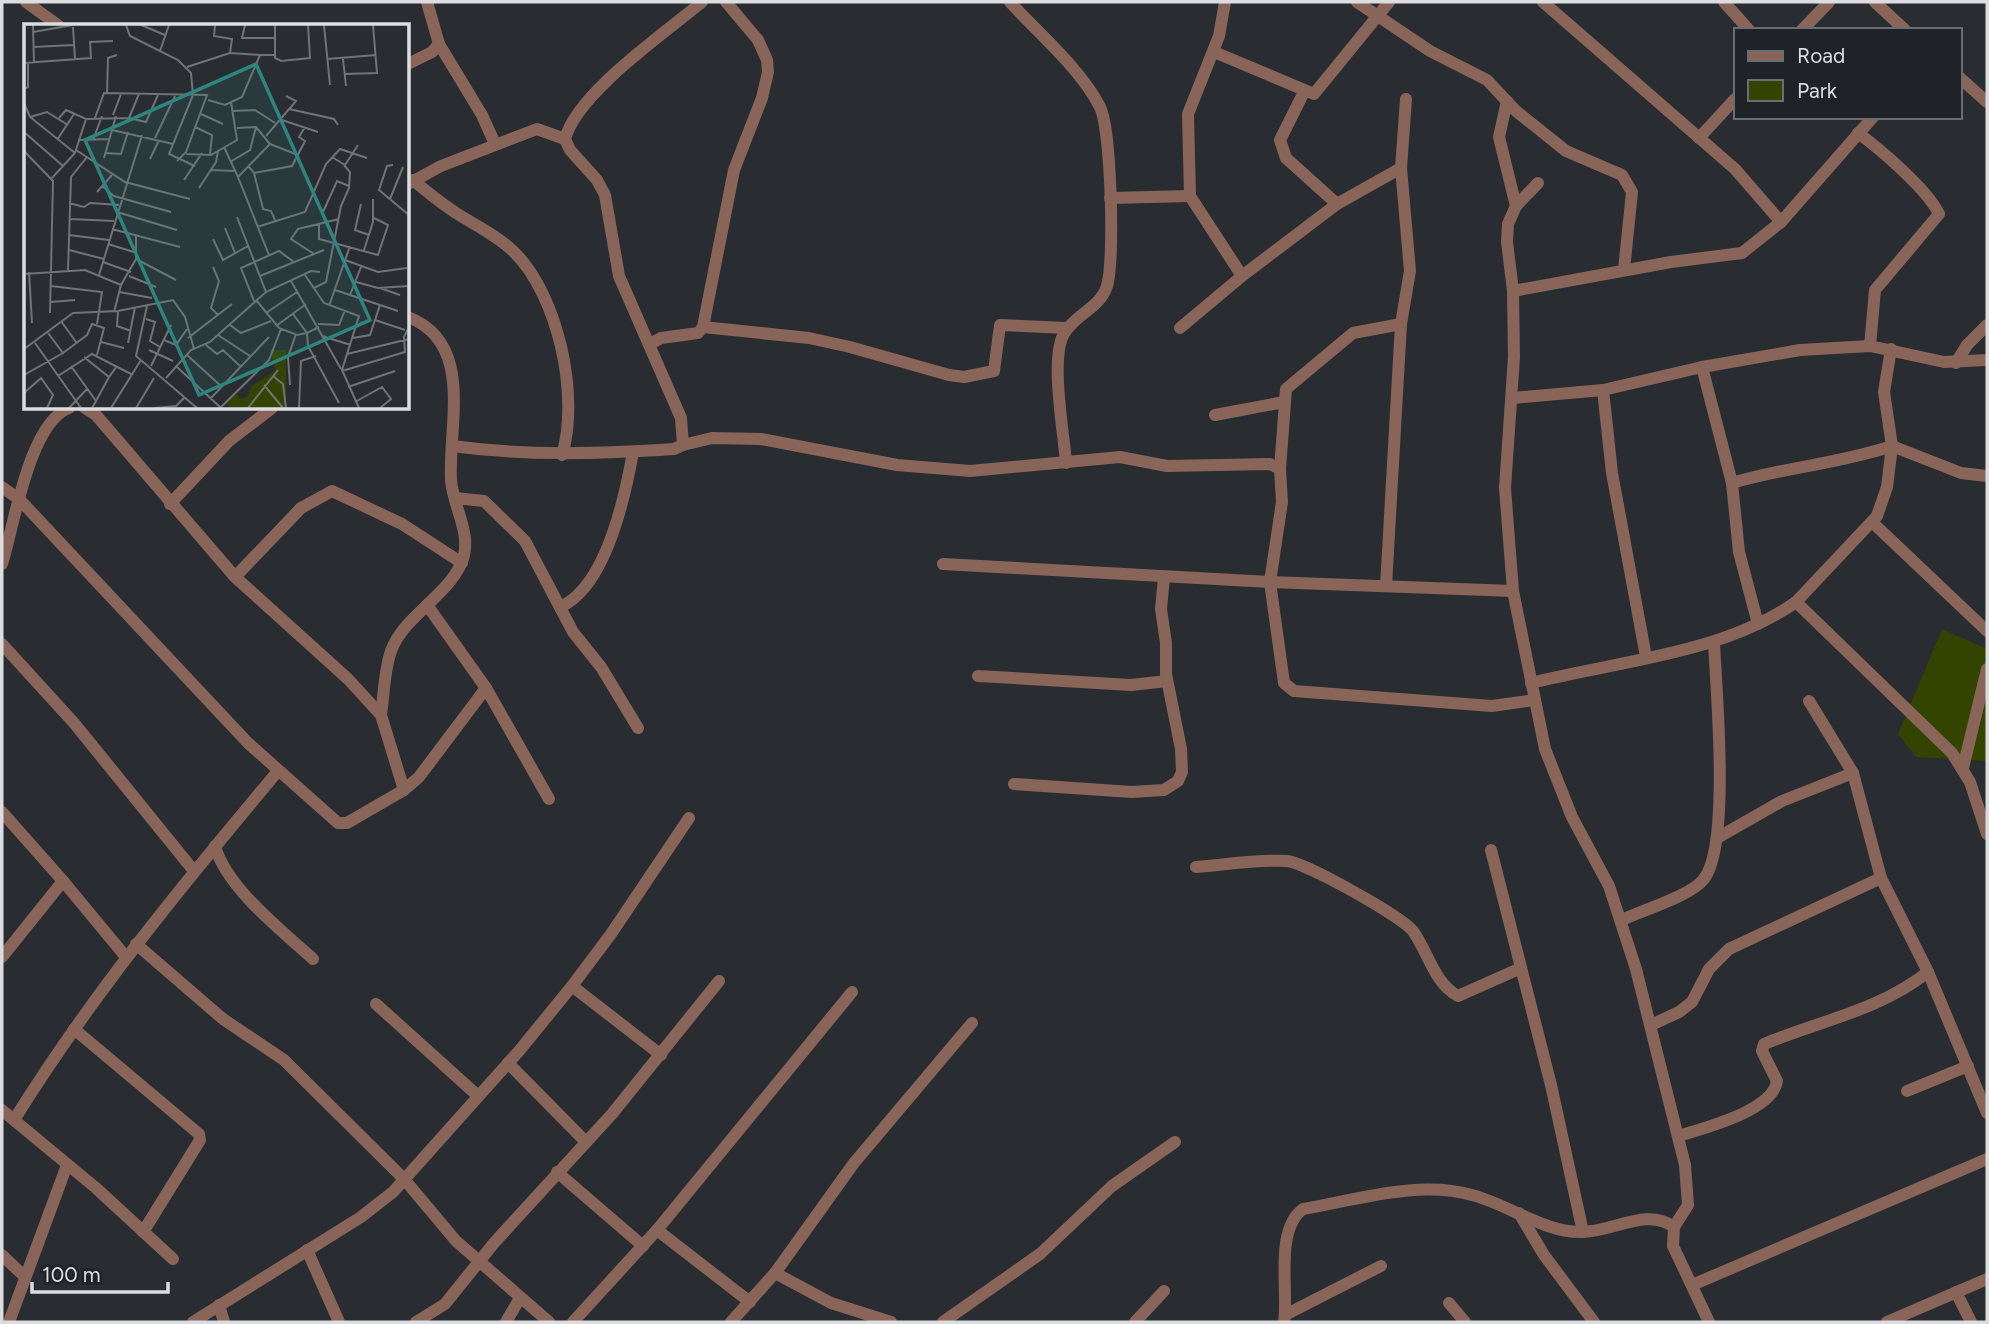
<svg xmlns="http://www.w3.org/2000/svg" width="1989" height="1324" viewBox="0 0 1989 1324" font-family="Figtree,sans-serif">
	<rect width="100%" height="100%" fill="#292c31"/>
	<polygon fill="#334401" points="1942,629 1987,649 1987,761 1916,757 1898,734"/>
	<g fill="none" stroke-linecap="round" stroke-linejoin="round">
		<g stroke="#896458" stroke-width="12">
			<polyline points="26,2 59,26"/>
			<polyline points="427,2 439,44 482,115 495,144"/>
			<path d="M1010,2C1038,33 1081,69 1100,107C1111,129 1115,260 1107,286C1100,308 1077,313 1065,332C1049,355 1064,433 1066,463"/>
			<polyline points="1225,2 1219,36 1188,114 1190,196 1242,276 1337,204 1401,168"/>
			<polyline points="1357,2 1430,51 1487,80 1516,111 1566,151 1622,175 1632,192 1624,270"/>
			<polyline points="1543,2 1735,169 1781,222"/>
			<polyline points="1724,2 1749,30"/>
			<polyline points="1875,2 1905,30"/>
			<polyline points="1802,30 1829,2"/>
			<polyline points="1214,52 1314,94 1389,2"/>
			<polyline points="408,64 432,52 439,44"/>
			<polyline points="1959,77 1987,102"/>
			<polyline points="1304,92 1280,140 1286,158 1337,204"/>
			<polyline points="1507,101 1499,137 1516,206"/>
			<path d="M1858,133C1880,149 1928,190 1939,214L1875,290L1870,346"/>
			<polyline points="1699,138 1735,99"/>
			<path d="M413,180C427,192 441,203 456,213C475,225 498,236 514,252C558,295 580,396 562,455"/>
			<polyline points="1538,183 1516,206 1508,224 1507,242 1513,291 1514,357 1505,488 1513,591 1545,749 1572,817 1609,886 1636,969 1685,1165 1688,1205 1674,1227 1673,1246 1709,1322"/>
			<polyline points="408,184 441,166 537,129 565,139"/>
			<polyline points="1110,198 1190,196"/>
			<polyline points="1513,291 1671,262 1742,253 1781,222 1873,117"/>
			<polyline points="1401,324 1353,333 1286,389 1280,469 1282,502 1270,582 1284,683 1294,691 1492,706 1535,700"/>
			<polyline points="703,327 809,338 850,347 949,375 964,377 994,371 1000,325 1067,328"/>
			<polyline points="1180,328 1242,276"/>
			<polyline points="650,344 661,338 698,333 703,327 734,170 762,98 768,72 767,60 758,40 726,2"/>
			<polyline points="1956,363 1967,345 1987,325"/>
			<polyline points="1702,367 1732,483 1739,552 1758,624"/>
			<polyline points="1603,390 1612,473 1646,657"/>
			<polyline points="1513,398 1603,390 1702,367 1800,350 1870,346 1944,362 1987,360"/>
			<polyline points="85,408 96,415 235,577 348,679 381,715 404,790"/>
			<polyline points="1215,415 1284,402"/>
			<polyline points="683,445 712,438 761,439 897,465 970,471 1120,457 1167,466 1270,464 1280,469"/>
			<path d="M452,446C527,456 599,454 674,449L683,445L681,418L619,276L605,195L597,180L570,150L565,139C577,93 665,33 702,2"/>
			<path d="M1732,483C1786,467 1838,464 1892,446L1884,392L1891,349"/>
			<polyline points="2,487 20,500 248,743 338,823 347,823 404,790 419,777 486,688"/>
			<polyline points="455,498 484,501 525,541 573,632 601,667 638,728"/>
			<polyline points="170,504 229,441 272,408"/>
			<polyline points="1872,522 1987,631"/>
			<path d="M2,564C14,526 29,423 69,408"/>
			<polyline points="943,564 1270,582 1513,591"/>
			<polyline points="235,577 301,508 332,491 402,524 462,563"/>
			<polyline points="1386,586 1401,324 1410,271 1401,168 1406,99"/>
			<polyline points="1796,602 1952,753 1970,782 1987,834"/>
			<polyline points="427,605 486,688 549,799"/>
			<path d="M560,607C606,587 625,497 633,452"/>
			<polyline points="2,644 74,723 194,871"/>
			<polyline points="978,676 1131,685 1167,681"/>
			<path d="M1531,683C1618,661 1722,654 1796,602L1877,516L1887,487L1892,446L1961,473L1987,476"/>
			<polyline points="1809,701 1853,773 1881,878 1928,972 1987,1113"/>
			<path d="M381,715C384,695 384,671 391,651C404,616 445,598 461,564C474,536 453,508 451,480C448,425 475,343 408,317"/>
			<polyline points="1963,768 1987,669"/>
			<polyline points="1014,784 1132,792 1164,790 1178,781 1182,772 1181,749 1166,674 1166,643 1161,609 1164,577"/>
			<polyline points="2,812 63,881 2,957"/>
			<polyline points="1717,838 1782,801 1853,773"/>
			<path d="M215,846C226,887 281,930 313,959"/>
			<polyline points="1491,850 1551,1085 1583,1232"/>
			<path d="M1196,867C1225,865 1257,859 1287,861C1306,863 1401,916 1413,931C1428,952 1434,983 1458,996L1521,968"/>
			<polyline points="63,881 126,957"/>
			<path d="M1622,920C1643,910 1690,896 1703,880C1731,848 1716,688 1714,643"/>
			<polyline points="136,944 223,1019 284,1060 404,1179 456,1241 549,1322"/>
			<polyline points="572,986 661,1055"/>
			<polyline points="376,1004 477,1095"/>
			<polyline points="1651,1025 1679,1012 1692,1002 1709,969 1729,949 1881,878"/>
			<polyline points="74,1029 199,1134 200,1140 143,1232"/>
			<polyline points="508,1063 586,1142"/>
			<polyline points="1907,1091 1968,1066"/>
			<polyline points="2,1110 96,1188 173,1259"/>
			<path d="M14,1120C91,996 184,883 278,771"/>
			<path d="M1679,1136C1703,1128 1773,1111 1777,1081L1762,1051L1764,1044C1822,1020 1878,1011 1928,972"/>
			<polyline points="557,1172 643,1246"/>
			<polyline points="1519,1213 1544,1255 1594,1322"/>
			<polyline points="657,1230 750,1302"/>
			<polyline points="307,1250 339,1322"/>
			<polyline points="2,1255 25,1277"/>
			<polyline points="775,1273 831,1303 891,1322"/>
			<polyline points="1692,1285 1987,1159"/>
			<polyline points="1956,1292 1971,1322"/>
			<polyline points="1449,1303 1465,1322"/>
			<polyline points="219,1305 224,1322"/>
			<polyline points="1285,1315 1381,1266"/>
			<polyline points="9,1322 67,1165"/>
			<polyline points="193,1322 361,1217 393,1192 519,1051 572,986 611,934 689,818"/>
			<polyline points="416,1322 445,1304 494,1243 612,1114 719,981"/>
			<polyline points="506,1322 520,1298"/>
			<polyline points="573,1322 657,1230 852,992"/>
			<polyline points="731,1322 775,1273 854,1163 972,1023"/>
			<polyline points="943,1322 1040,1254 1112,1186 1175,1142"/>
			<polyline points="1135,1322 1164,1291"/>
			<path d="M1284,1322C1289,1292 1274,1230 1303,1209C1356,1200 1418,1180 1472,1195C1508,1204 1544,1233 1582,1232C1613,1232 1647,1207 1674,1227"/>
			<polyline points="1887,1322 1987,1279"/>
		</g>
	</g>
	<g transform="translate(24 24)">
		<rect width="385" height="385" fill="#292c31"/>
		<path d="M246,326H262V384H206L202,376L213,370L216,375L223,373L228,362L252,346Z" fill="#334401"/>
		<path fill="none" stroke="#707377" stroke-width="2" d="M9,1L10,38M102,1L106,12L154,36L167,49L169,71L145,130L171,142M117,1L141,11M221,1L218,14H251M251,1V34L257,37L286,34L284,1M300,1L306,61M384,1L385,37M49,3L51,35M9,8L49,1M9,23L50,21M136,27L145,1M206,29L236,31M303,35L352,31M319,35L322,62M0,39L67,34L66,18L89,17M163,43L206,29L208,15L190,12L191,1M321,50L353,49L349,1M0,65L4,63V39M83,69L84,34L93,31M184,76L201,81L218,73L236,31H250M0,79L6,93L51,129M265,85L310,95L314,101M208,87L231,86L251,99M177,90L199,100M89,91L97,70M6,93L23,88L44,101M35,94L42,86L62,95L105,94L115,70M71,94L80,69L183,71L162,128L153,137M105,94L122,98L134,71M255,95L294,108M171,103L188,111L186,131M213,104L232,103L246,120M88,106L149,120M0,108L39,142M242,112L272,77L262,72M131,114L151,72M33,116L50,90M54,116L86,115M69,116L78,92M200,123L214,153L246,120L274,131M52,126L101,158L166,175M0,127L29,157L26,289M82,129L97,130L104,108M162,130L187,131L213,116L207,78M308,133L321,141L334,121M80,134L92,92M126,135L135,116M206,138L226,126L232,103M369,141L363,142L355,166L385,191M225,143L230,149L268,142L281,117L275,113L281,103M186,146L210,147M230,149L239,185L247,187L251,196M214,153L245,231M28,154L51,129L62,95M160,156L178,129M78,162L90,172L147,188M175,164L192,138L194,127M73,168L88,151M366,175L379,143M45,179L60,183L66,179L95,181M337,180L331,206L345,211M93,188L153,206M299,188L313,157L325,162M213,193L242,268M45,195L90,197M295,199V215L354,231L364,201L350,194M233,203L281,188L302,140L316,125L343,134M201,204L211,229M88,205L156,223M45,211L85,216M189,215L199,236L224,222M84,220L113,229M45,226L80,235M340,226L349,198V175M385,226V251M290,230L267,215L274,205L315,195M112,235L152,256M321,236L354,248L383,244M79,238L107,248M189,243L195,257L187,284L194,291M44,246L47,153L63,133M5,248L8,299M0,250L61,246L97,261M75,251L118,111M281,251L300,279L335,292L318,346L335,384M105,252L132,263M236,252L300,226M267,257L317,345M332,258L354,264L385,262M27,262L78,268L73,300M290,264L302,258L317,182L325,164L326,148L320,141M356,264L376,271M311,266L374,287M95,268L128,274M326,271L337,243M232,276L255,304L273,311L283,309L284,322L315,379M230,277L217,244L255,227L270,238M27,278L51,276M123,282L112,332L173,384M305,282L326,222M94,287L93,302L107,307M90,288L97,261L112,235V212M242,289L273,268M269,290L283,309L295,303M122,295L131,298L126,317L136,323M351,296L381,306M37,297L52,318M294,300L315,301L321,286M206,301L217,309L247,297M252,302L282,280M24,309L39,329M194,311L226,332M298,312L327,321M164,314L208,280M329,314L346,311L356,281M140,316L152,321L163,305M77,318L100,324M11,319L57,384M104,319L111,283M182,321L193,330L199,326L217,343M0,325L49,289L94,287L149,276L161,293L170,325M125,326L149,337M323,330L385,315M163,331L198,363M60,333L85,353L93,342M47,342L72,377L68,384M127,342L147,301M153,343L196,383M318,347L381,328L380,313L385,303M0,351L39,329L63,311L68,300L80,304L73,331M34,352L68,330L107,350M249,352L259,360L262,384M142,354L167,326L186,318L242,268L287,247L296,248M240,361L259,384M266,361L264,333L272,310M324,363L371,347M0,369L17,354L29,371L23,384M187,374L245,313M72,377L85,353M331,378L358,363L367,375L356,384M45,384L63,365M87,384L117,336M112,384L130,354M131,384L152,382L161,373M196,384L245,336L257,305M224,384L254,346M275,384L277,337L292,332"/>
		<path fill="#2e857f" fill-opacity="0.15" stroke="#2e857f" stroke-width="3.5" d="M232,40L346,296L175,371L61,116Z"/>
		<rect width="385" height="385" fill="none" stroke="#dbdde0" stroke-width="3.5"/>
	</g>
	<rect width="1989" height="1324" fill="none" stroke="#dbdde0" stroke-width="7"/>
	<rect x="1734" y="28" width="228" height="91" fill="#1f2227" stroke="#6a6d71" stroke-width="2"/>
	<rect x="1748" y="51" width="35" height="10" fill="#896458" stroke="#6a6d71" stroke-width="2"/>
	<text x="1797" y="63" font-size="21" fill="#dbdde0">Road</text>
	<rect x="1748" y="80" width="35" height="21" fill="#334401" stroke="#6a6d71" stroke-width="2"/>
	<text x="1797" y="98" font-size="21" fill="#dbdde0">Park</text>
	<path d="M32 1282v10h136v-10" fill="none" stroke="#dbdde0" stroke-width="3.5"/>
	<text x="42" y="1282" font-size="21" fill="#dbdde0" stroke="#1f2227" stroke-width="5" paint-order="stroke">100 m</text>
</svg>
